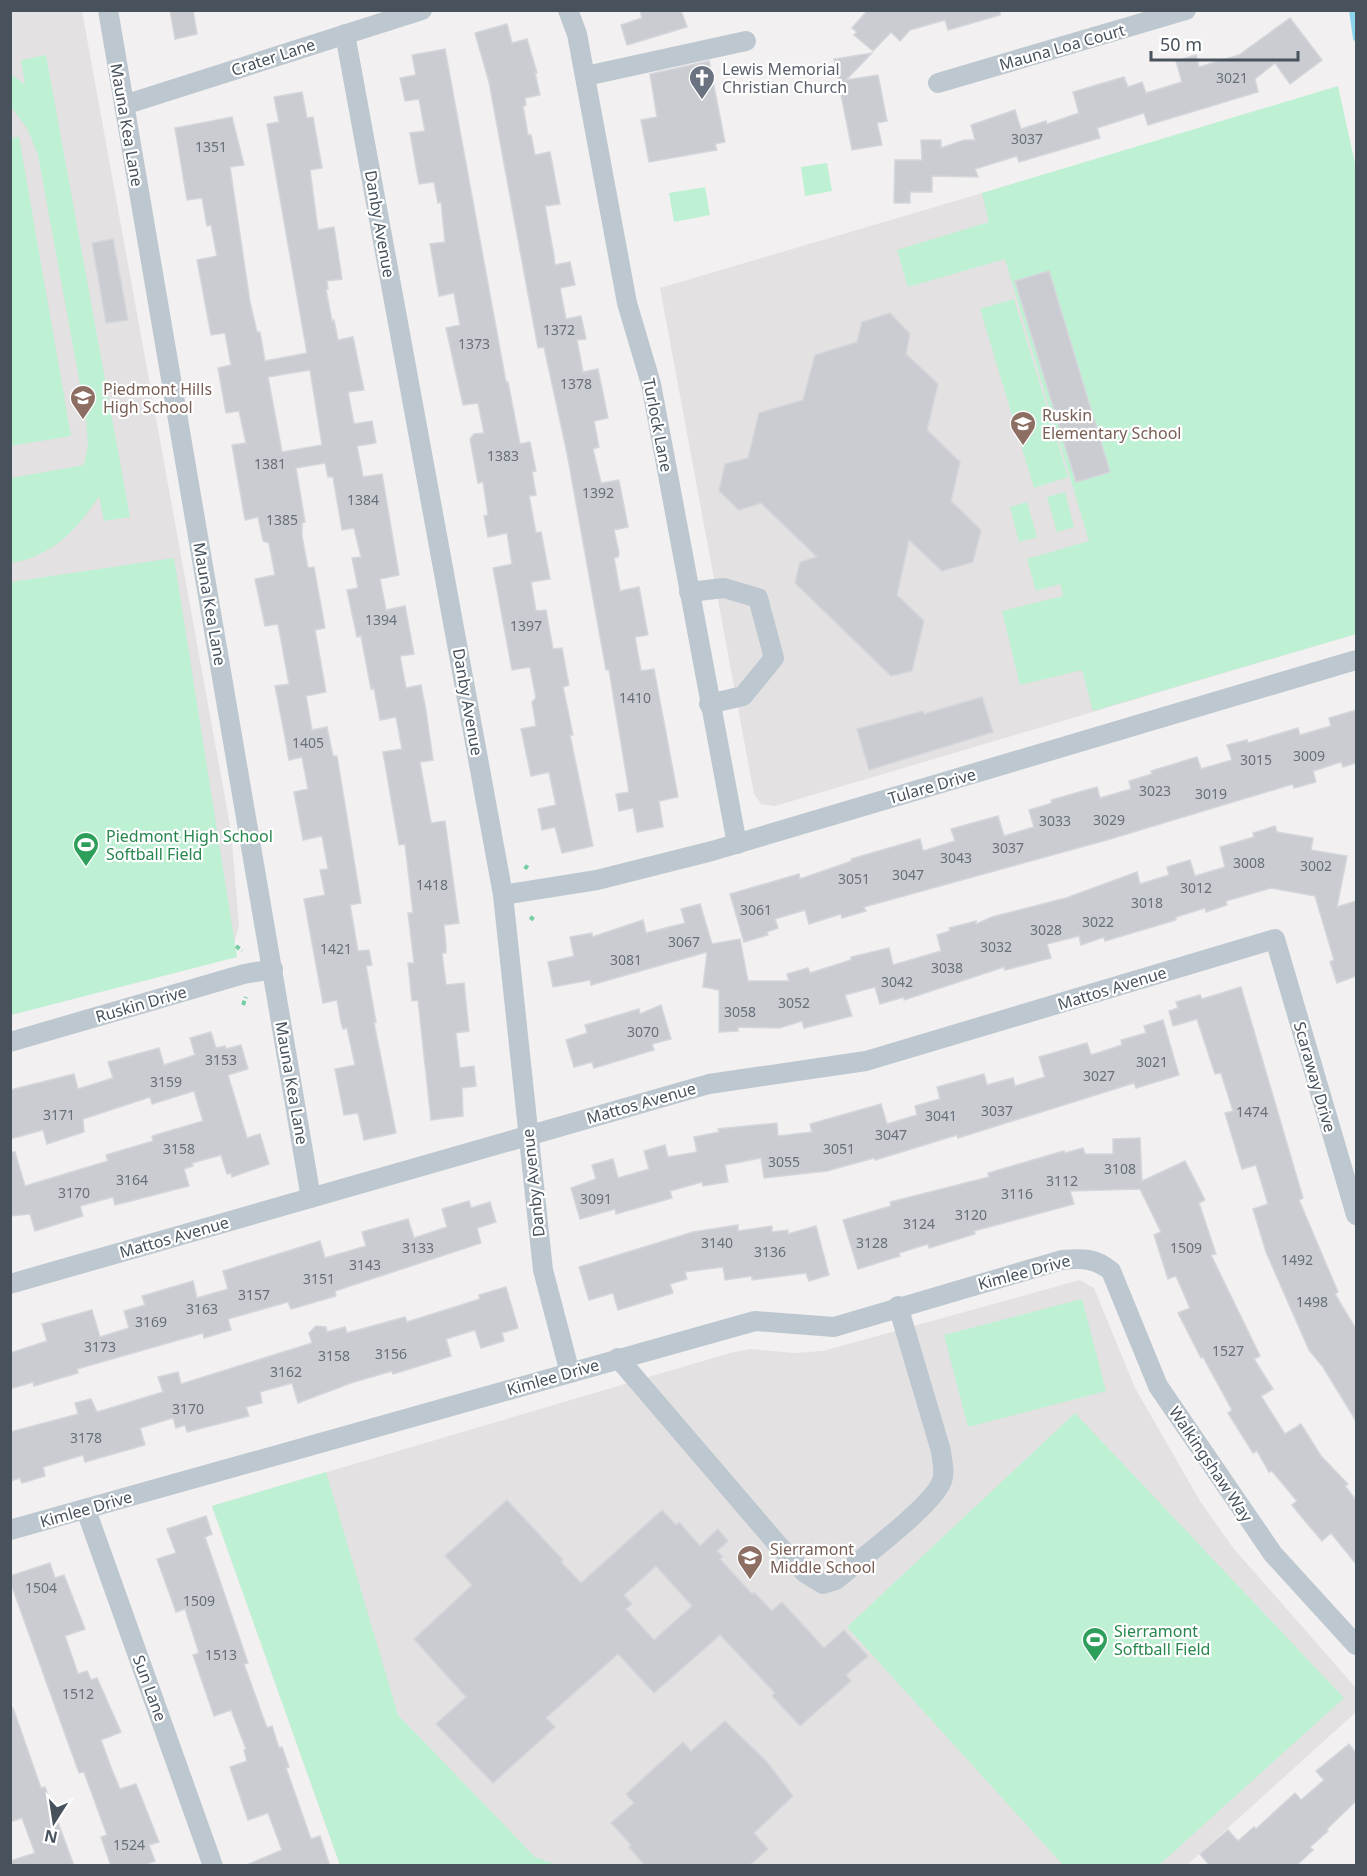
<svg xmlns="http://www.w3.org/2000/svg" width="1367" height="1876" viewBox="0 0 1367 1876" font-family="'Noto Sans',sans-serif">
	<rect width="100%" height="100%" fill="#f2f0f0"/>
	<g fill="#e3e1e2">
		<polygon points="11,11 82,11 231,831 239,926 233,947 11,1015"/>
		<polygon points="1298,100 1356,413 1356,634 775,806 761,804 754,794 660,288"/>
		<polygon points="1080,1280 1094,1288 1135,1388 1200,1501 1234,1549 1356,1688 1356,1712 1187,1865 340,1865 212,1506 730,1353 750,1349 794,1353 823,1351"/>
	</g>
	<g fill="#bef0d3">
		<path d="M46,55L130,517L104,521L99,496C78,529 51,557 11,563V478L84,465L88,445L86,417L38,155L27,128L11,107V74L25,85L21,60Z"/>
		<polygon points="1338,86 1356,168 1356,634 1093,711 1082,670 1020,685 1002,611 1063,596 1060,584 1036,591 1027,559 1089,541 1005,259 908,287 897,250 989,222 982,193"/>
		<polygon points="19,137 71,436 11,446 10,138"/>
		<polygon points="827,163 832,191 805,196 801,167"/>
		<polygon points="705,187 710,215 674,222 669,193"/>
		<polygon points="1014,299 1068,477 1034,488 980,309"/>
		<polygon points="1065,492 1074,527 1057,532 1047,497"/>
		<polygon points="1027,502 1037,537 1019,542 1010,507"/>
		<polygon points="174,558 237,957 11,1015 11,582"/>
		<polygon points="1082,1299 1106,1391 968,1427 944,1335"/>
		<polygon points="1075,1413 1344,1698 1159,1865 1063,1865 847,1627"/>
		<polygon points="326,1472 398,1715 535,1857 557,1865 340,1865 212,1506"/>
	</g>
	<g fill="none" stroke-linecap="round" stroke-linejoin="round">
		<polyline stroke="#8bd6ed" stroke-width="6" points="1352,10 1356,38"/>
	</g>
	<g fill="#caccd2" stroke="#d4d6db" stroke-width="1.5" fill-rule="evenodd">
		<polygon points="170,10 193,10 197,34 175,39"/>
		<polygon points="640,10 681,10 687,27 627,45 621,25 642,18"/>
		<polygon points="868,10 1000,10 1000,15 948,30 945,20 910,30 900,41 891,32 873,51 854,35 857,32 852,28"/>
		<polygon points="1290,18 1322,60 1290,84 1275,63 1255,79 1258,92 1148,125 1144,113 1097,128 1100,138 1019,162 1017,156 975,169 978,177 932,176 932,192 910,192 910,203 894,203 895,160 922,160 921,140 941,140 941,148 964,140 975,140 971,125 1015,110 1021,129 1046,121 1047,124 1079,113 1073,92 1124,77 1128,87 1142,82 1146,93 1182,82 1176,61 1196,55 1199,67 1239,55"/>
		<polygon points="507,24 512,43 527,39 537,73 535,73 540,95 525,98 526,105 523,106 528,135 531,135 535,155 550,152 560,204 545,206 554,256 555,265 570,262 575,285 560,288 566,319 581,316 586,339 577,340 583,372 598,369 608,418 594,421 599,447 593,449 601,483 619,480 628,527 614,530 619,553 618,557 614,558 620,591 639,587 648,635 635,637 641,671 654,669 678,797 659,801 663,827 637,832 633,808 619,811 616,794 629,792 609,670 606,670 567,453 544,347 538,348 489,82 475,33"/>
		<polygon points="445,49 506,382 508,382 520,444 530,442 536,471 532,472 536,495 529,496 536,533 541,532 550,579 531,582 536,611 546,610 553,649 562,648 569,685 563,687 573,735 570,735 593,846 562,853 555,827 542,830 538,809 556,805 549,772 531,776 521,729 536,726 532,702 536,698 530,667 512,670 493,568 512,564 507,533 488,537 484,516 488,515 483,482 478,483 470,439 474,434 484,433 478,403 463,405 446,328 460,325 454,293 439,296 430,244 445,242 441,202 438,203 434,182 419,184 410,133 425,131 419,99 405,101 400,78 416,75 412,55"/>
		<polygon points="872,53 846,80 878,75 887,121 877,123 882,145 852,150 834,59"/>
		<polygon points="709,61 725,142 715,144 717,150 649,162 641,120 657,117 650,74"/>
		<path d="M302,92L307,118L313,117L322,168L310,170L318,230L334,227L342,279L327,281L328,289L326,290L332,321L334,320L338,340L353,337L364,390L348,392L354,424L372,421L376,443L357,446L363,477L382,474L399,575L380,579L386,610L405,606L414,654L400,656L406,688L421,685L426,711L433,760L420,762L431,823L445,821L459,923L444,925L446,947V953H442L446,985L464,983L469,1031L456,1033L460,1068L474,1066L476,1086L462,1088L463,1116L431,1120L418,1000L412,1001L408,963H414L408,913H413L405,844L399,845L383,752L402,749L396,717L380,720L374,688L371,689L361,636L357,637L347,590L358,588L352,558L361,557L354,528L342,530L333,477H328L325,463L296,468L305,522L302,523V536L308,568L314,567L325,628L315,630L326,692L306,696L312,730L327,727L333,756H337L361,903L350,905L358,951L369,950L372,965L366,966L376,1022L374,1023L396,1133L364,1140L358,1113L344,1115L335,1069L355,1065L347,1028L343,1029L341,1023L337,1000L323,1003L304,899L325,895L320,870L328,869L322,836L303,840L294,792L308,789L302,757L289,760L284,732L275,686L289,684L278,624L265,626L255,579L275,575L269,543L263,541L258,517L245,520L232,445L246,443L239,411L226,413L218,368L231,365L225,333L211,335L197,260L217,256L211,225L207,226L202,198L187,200L175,128L232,117L244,165L230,167L250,302L257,332H260L265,361L307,353L267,124L279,122L274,97ZM310,370L322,445L282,452L268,377Z"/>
		<polygon points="113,239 128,320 106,323 92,243"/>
		<polygon points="1049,271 1110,472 1076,482 1015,281"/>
		<polygon points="890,313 910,334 906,354 938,384 927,430 960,462 951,501 981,530 973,562 942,571 909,540 897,595 924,621 912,671 891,676 795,583 800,562 817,557 761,503 739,510 719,491 725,464 748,458 759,413 803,400 815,355 857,342 862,322"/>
		<polygon points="982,697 993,732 869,770 857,729 923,711 924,714"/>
		<polygon points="1356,710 1356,763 1343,767 1341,762 1313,771 1316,782 1294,788 1293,784 1107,840 864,907 866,911 842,918 841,914 809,924 805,910 775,919 778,928 767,932 768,935 744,942 730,894 799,874 800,879 852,861 851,859 920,839 923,851 955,841 951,829 998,816 1004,836 1034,827 1029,810 1052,803 1051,800 1097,787 1100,798 1131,789 1129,781 1152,774 1151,771 1197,757 1201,769 1232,760 1227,745 1247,740 1248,743 1298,728 1300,735 1331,726 1329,718"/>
		<polygon points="1275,826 1277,832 1313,838 1311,850 1347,856 1337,907 1356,901 1356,976 1337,983 1330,962 1334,960 1315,896 1271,888 1226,901 1227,905 1206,912 1205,908 1176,917 1176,920 1105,941 1104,937 1081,945 1079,936 1047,944 1051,958 1005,970 1004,967 904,1000 904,997 880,1004 875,987 845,995 852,1016 804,1028 802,1021 779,1028 738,1027 738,1031 719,1032 719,990 703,987 707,952 591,985 590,980 553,987 548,962 574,956 570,937 592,933 592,937 643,920 646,933 685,923 681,909 700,904 712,944 740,939 748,981 789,981 787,974 808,968 810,973 851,960 851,957 889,948 893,965 941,951 937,935 950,931 949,928 976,921 976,924 992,917 1066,898 1137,872 1140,884 1169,875 1167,867 1190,860 1195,876 1225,867 1220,847 1254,837 1253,833"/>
		<polygon points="1241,987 1303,1198 1299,1200 1338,1292 1335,1294 1356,1329 1356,1421 1323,1367 1309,1350 1266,1252 1253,1209 1268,1204 1256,1165 1242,1169 1225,1113 1233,1111 1221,1073 1215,1074 1197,1019 1173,1026 1169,1011 1178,1008 1176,1002 1200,995 1202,999"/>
		<polygon points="661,1005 671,1039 652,1044 654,1050 594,1068 592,1062 574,1067 566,1040 587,1033 585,1025 639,1009 640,1014"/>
		<polygon points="1163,1020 1179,1075 1136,1088 1134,1083 958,1138 957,1135 875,1160 874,1158 827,1171 764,1178 761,1158 725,1165 728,1182 703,1186 702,1182 670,1191 672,1198 616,1214 615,1209 580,1219 571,1188 596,1179 592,1165 613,1159 618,1178 649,1169 644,1151 665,1145 668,1157 697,1152 694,1137 719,1132 718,1129 777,1123 778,1136 812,1132 810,1124 881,1104 887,1124 917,1115 915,1106 940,1099 937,1087 984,1074 987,1085 1013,1078 1015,1086 1045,1077 1039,1057 1087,1043 1091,1055 1122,1045 1121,1040 1146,1033 1144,1026"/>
		<polygon points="211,1032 216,1048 225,1046 226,1049 241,1045 248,1069 228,1075 247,1138 260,1134 269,1164 232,1177 231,1173 227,1174 221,1155 192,1163 193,1166 184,1169 189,1186 115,1205 113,1197 80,1206 83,1216 35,1231 30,1214 10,1216 10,1152 15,1152 25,1186 108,1161 106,1155 153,1141 152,1136 203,1121 194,1091 152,1104 150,1097 83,1119 84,1132 47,1144 43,1130 10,1139 10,1090 74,1074 78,1089 113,1078 108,1062 159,1048 164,1065 195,1055 190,1038"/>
		<polygon points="1140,1138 1142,1181 1185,1161 1205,1200 1199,1203 1216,1254 1211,1255 1260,1356 1254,1359 1273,1389 1261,1396 1285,1434 1301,1424 1321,1456 1348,1484 1345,1486 1356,1500 1356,1564 1331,1533 1322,1541 1305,1521 1292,1505 1297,1501 1272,1471 1269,1472 1257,1451 1253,1453 1228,1413 1232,1410 1203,1357 1201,1358 1178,1313 1190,1308 1176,1276 1168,1279 1154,1235 1161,1232 1140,1189 1070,1191 1074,1204 974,1231 975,1234 929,1248 928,1244 899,1253 900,1256 858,1269 843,1220 891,1206 890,1202 989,1177 988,1173 1064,1151 1065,1153 1083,1148 1085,1154 1113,1154 1113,1139"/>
		<polygon points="469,1201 471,1208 490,1202 496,1222 477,1228 481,1243 335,1291 336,1296 291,1309 288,1302 228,1319 231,1330 204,1338 203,1333 77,1369 78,1373 34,1386 33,1382 10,1389 10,1353 47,1341 42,1324 92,1310 100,1337 129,1328 124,1311 145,1305 142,1296 193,1281 197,1298 228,1289 223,1271 320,1241 325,1258 366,1246 362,1232 408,1219 414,1238 447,1227 442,1209"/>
		<polygon points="738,1225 738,1231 772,1226 772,1232 788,1230 788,1234 816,1226 829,1275 809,1281 806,1273 752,1280 752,1276 725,1280 723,1267 685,1272 687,1279 670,1284 673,1293 618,1310 613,1293 589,1300 579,1267 693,1232"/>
		<polygon points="506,1287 518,1328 502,1333 504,1341 481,1348 475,1330 446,1339 451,1356 416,1367 393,1374 392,1371 351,1383 298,1403 292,1383 260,1392 262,1403 246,1407 249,1416 187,1432 185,1425 176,1428 173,1418 140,1428 145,1445 85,1462 83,1455 43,1467 45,1476 22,1483 20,1478 10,1481 10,1432 78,1414 75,1403 91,1399 97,1412 163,1392 158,1377 178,1372 181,1384 312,1343 309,1333 316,1326 326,1327 327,1332 345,1327 347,1333 405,1317 407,1322 480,1299 479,1295"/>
		<path d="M507,1500L563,1560L561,1562L581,1583L662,1510L676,1525L679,1522L700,1546L718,1529L728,1541L717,1551L723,1557L720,1559L752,1594L754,1592L772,1611L782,1602L824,1648L844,1630L868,1656L846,1675L851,1681L800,1726L772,1696L775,1693L720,1635L654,1693L618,1654L546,1718L555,1727L493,1783L436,1724L466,1697L414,1639L472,1585L445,1556ZM656,1566L692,1606L654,1640L626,1609L632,1604L624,1595Z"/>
		<polygon points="206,1516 212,1534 205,1537 248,1663 244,1664 267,1728 272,1726 279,1748 282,1747 289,1767 286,1768 311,1839 320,1836 330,1866 244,1866 282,1850 268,1813 248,1820 230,1767 247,1761 244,1750 246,1749 231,1710 214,1716 193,1655 199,1653 185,1609 176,1612 157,1559 176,1553 167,1529"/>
		<polygon points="50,1563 55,1578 64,1575 85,1629 65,1636 78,1674 87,1671 91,1680 97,1678 121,1732 101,1740 112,1770 120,1789 136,1784 159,1842 149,1845 155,1861 142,1866 111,1866 101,1837 107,1835 84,1772 79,1773 10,1581 10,1576"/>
		<polygon points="10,1708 13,1708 41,1788 45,1787 74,1866 10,1866 10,1861 35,1853 22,1818 10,1822"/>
		<polygon points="725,1721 767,1762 793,1796 754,1833 768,1849 749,1866 645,1866 629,1847 631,1845 611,1823 634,1803 626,1794 683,1742 691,1751"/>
		<polygon points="1349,1744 1356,1753 1356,1801 1327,1829 1328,1831 1310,1847 1313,1850 1296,1866 1210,1866 1200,1854 1228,1830 1238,1841 1254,1827 1256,1829 1295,1793 1301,1800 1324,1780 1316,1771"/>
	</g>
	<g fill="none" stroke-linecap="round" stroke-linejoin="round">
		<g stroke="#76cea5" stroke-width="4" stroke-dasharray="4.5 3" stroke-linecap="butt">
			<polyline points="525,869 529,863"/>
			<polyline points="530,917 536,921"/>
			<polyline points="236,946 242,951"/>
			<polyline points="243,1005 246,997"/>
		</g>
		<g stroke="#bdc7cf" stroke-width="20">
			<polyline points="108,10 311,1198"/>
			<polyline points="568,10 577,34 627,303 651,384 737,844"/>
			<polyline points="345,34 503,895 543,1270 570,1373"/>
			<polyline points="586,76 746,41"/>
			<polyline points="938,83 1186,10"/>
			<polyline points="124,105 422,10"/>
			<polyline points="689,592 724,588 758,598 774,658 743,696 709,704"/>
			<polyline points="503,895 597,880 712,851 1356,660"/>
			<polyline points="10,1042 244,974 273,969"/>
			<polyline points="10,1284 709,1084 866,1061 1275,939 1356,1215"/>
			<path d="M618,1358L779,1546L805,1573L823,1584L836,1580C859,1560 931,1507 941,1483C946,1473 942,1462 941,1451L898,1306"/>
			<polyline points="86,1510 213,1866"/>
			<path d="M10,1530L755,1321L834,1327L1062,1260C1083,1258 1095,1258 1111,1271L1158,1386L1273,1554L1356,1645"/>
		</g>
	</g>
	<defs>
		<symbol id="church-pin" viewBox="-11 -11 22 30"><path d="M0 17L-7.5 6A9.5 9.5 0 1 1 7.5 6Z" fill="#6b7280" stroke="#fff"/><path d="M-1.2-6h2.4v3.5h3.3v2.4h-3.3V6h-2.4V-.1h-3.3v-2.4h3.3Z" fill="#fff"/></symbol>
		<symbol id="school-pin" viewBox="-11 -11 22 30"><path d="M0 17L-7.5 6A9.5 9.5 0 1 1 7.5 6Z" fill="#8d6e63" stroke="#fff"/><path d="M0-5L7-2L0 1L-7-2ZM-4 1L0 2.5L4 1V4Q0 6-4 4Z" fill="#fff"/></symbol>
		<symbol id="stadium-pin" viewBox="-11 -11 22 30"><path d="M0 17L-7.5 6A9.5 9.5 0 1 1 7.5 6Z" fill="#2e9e5b" stroke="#fff"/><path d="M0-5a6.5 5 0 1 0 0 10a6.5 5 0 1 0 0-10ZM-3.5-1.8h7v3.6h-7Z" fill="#fff"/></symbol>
	</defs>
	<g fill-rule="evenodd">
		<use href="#church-pin" x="687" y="63" width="30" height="40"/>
		<use href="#school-pin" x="68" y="383" width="30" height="40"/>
		<use href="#school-pin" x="1008" y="409" width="30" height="40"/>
		<use href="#stadium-pin" x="71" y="830" width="30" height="40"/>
		<use href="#school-pin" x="735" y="1543" width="30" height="40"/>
		<use href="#stadium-pin" x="1080" y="1625" width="30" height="40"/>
	</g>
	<g text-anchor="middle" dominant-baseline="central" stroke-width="4.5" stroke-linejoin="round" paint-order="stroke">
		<g font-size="14" fill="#68707a">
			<text x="1232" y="77">3021</text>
			<text x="1027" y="138">3037</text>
			<text x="211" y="146">1351</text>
			<text x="559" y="329">1372</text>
			<text x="474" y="343">1373</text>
			<text x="576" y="383">1378</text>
			<text x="503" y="455">1383</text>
			<text x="270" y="463">1381</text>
			<text x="598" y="492">1392</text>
			<text x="363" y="499">1384</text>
			<text x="282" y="519">1385</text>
			<text x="381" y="619">1394</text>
			<text x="526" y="625">1397</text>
			<text x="635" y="697">1410</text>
			<text x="308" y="742">1405</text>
			<text x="1309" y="755">3009</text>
			<text x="1256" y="759">3015</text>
			<text x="1155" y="790">3023</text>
			<text x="1211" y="793">3019</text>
			<text x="1109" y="819">3029</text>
			<text x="1055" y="820">3033</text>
			<text x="1008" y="847">3037</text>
			<text x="956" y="857">3043</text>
			<text x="1249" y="862">3008</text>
			<text x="1316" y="865">3002</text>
			<text x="908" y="874">3047</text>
			<text x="854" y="878">3051</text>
			<text x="432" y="884">1418</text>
			<text x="1196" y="887">3012</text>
			<text x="1147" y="902">3018</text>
			<text x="756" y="909">3061</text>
			<text x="1098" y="921">3022</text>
			<text x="1046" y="929">3028</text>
			<text x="684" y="941">3067</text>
			<text x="996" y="946">3032</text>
			<text x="336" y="948">1421</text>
			<text x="626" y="959">3081</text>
			<text x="947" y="967">3038</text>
			<text x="897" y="981">3042</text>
			<text x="794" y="1002">3052</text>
			<text x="740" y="1011">3058</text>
			<text x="643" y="1031">3070</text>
			<text x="221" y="1059">3153</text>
			<text x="1152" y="1061">3021</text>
			<text x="1099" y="1075">3027</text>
			<text x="166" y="1081">3159</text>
			<text x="997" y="1110">3037</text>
			<text x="1252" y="1111">1474</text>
			<text x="59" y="1114">3171</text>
			<text x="941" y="1115">3041</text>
			<text x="891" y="1134">3047</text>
			<text x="179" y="1148">3158</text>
			<text x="839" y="1148">3051</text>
			<text x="784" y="1161">3055</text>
			<text x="1120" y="1168">3108</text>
			<text x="132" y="1179">3164</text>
			<text x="1062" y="1180">3112</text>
			<text x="74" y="1192">3170</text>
			<text x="1017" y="1193">3116</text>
			<text x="596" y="1198">3091</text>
			<text x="971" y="1214">3120</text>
			<text x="919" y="1223">3124</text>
			<text x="717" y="1242">3140</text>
			<text x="872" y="1242">3128</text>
			<text x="418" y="1247">3133</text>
			<text x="1186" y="1247">1509</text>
			<text x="770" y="1251">3136</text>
			<text x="1297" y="1259">1492</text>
			<text x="365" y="1264">3143</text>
			<text x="319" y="1278">3151</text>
			<text x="254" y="1294">3157</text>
			<text x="1312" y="1301">1498</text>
			<text x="202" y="1308">3163</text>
			<text x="151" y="1321">3169</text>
			<text x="100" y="1346">3173</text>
			<text x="1228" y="1350">1527</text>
			<text x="391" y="1353">3156</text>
			<text x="334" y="1355">3158</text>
			<text x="286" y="1371">3162</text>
			<text x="188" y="1408">3170</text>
			<text x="86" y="1437">3178</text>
			<text x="41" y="1587">1504</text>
			<text x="199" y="1600">1509</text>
			<text x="221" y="1654">1513</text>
			<text x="78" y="1693">1512</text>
			<text x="129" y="1844">1524</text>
		</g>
		<g font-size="16" fill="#47525d" stroke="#fff">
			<text transform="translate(1062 47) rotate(-16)">Mauna Loa Court</text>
			<text transform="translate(273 57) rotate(-18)">Crater Lane</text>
			<text transform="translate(127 125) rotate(80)">Mauna Kea Lane</text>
			<text transform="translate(380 224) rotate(80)">Danby Avenue</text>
			<text transform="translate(658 425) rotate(79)">Turlock Lane</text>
			<text transform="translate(210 604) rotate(80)">Mauna Kea Lane</text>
			<text transform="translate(468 702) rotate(80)">Danby Avenue</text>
			<text transform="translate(932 786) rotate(-16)">Tulare Drive</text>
			<text transform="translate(1112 988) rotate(-17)">Mattos Avenue</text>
			<text transform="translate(141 1004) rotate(-16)">Ruskin Drive</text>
			<text transform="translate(1315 1077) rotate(74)">Scaraway Drive</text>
			<text transform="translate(292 1083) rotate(80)">Mauna Kea Lane</text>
			<text transform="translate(641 1103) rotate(-16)">Mattos Avenue</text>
			<text transform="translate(533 1183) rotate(-96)">Danby Avenue</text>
			<text transform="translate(174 1237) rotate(-16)">Mattos Avenue</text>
			<text transform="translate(1024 1272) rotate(-15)">Kimlee Drive</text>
			<text transform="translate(553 1377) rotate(-16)">Kimlee Drive</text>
			<text transform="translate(1211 1464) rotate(56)">Walkingshaw Way</text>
			<text transform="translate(86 1509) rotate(-16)">Kimlee Drive</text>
			<text transform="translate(150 1688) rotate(70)">Sun Lane</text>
		</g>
		<g font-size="16" fill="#5b616d" stroke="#fff" text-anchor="start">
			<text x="722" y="69">Lewis Memorial<tspan x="722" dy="18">Christian Church</tspan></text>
		</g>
		<g font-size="16" fill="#785e54" stroke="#fff" text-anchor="start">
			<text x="103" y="389">Piedmont Hills<tspan x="103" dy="18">High School</tspan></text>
			<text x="1042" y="415">Ruskin<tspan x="1042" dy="18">Elementary School</tspan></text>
			<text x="770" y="1549">Sierramont<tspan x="770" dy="18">Middle School</tspan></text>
		</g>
		<g font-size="16" fill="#27864d" stroke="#fff" text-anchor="start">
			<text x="106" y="836">Piedmont High School<tspan x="106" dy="18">Softball Field</tspan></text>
			<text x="1114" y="1631">Sierramont<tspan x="1114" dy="18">Softball Field</tspan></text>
		</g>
	</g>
	<rect width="1367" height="1876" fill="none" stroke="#47525d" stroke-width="24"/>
	<g transform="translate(54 1822) rotate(192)" stroke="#ffffff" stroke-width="4.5" paint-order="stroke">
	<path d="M0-4.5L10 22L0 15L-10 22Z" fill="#47525d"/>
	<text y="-9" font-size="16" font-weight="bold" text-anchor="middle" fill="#47525d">N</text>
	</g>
	<path d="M1151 51v9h147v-9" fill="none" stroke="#47525d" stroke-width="3"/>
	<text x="1160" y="51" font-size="18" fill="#47525d" stroke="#ffffff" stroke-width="4.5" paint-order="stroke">50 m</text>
</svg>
